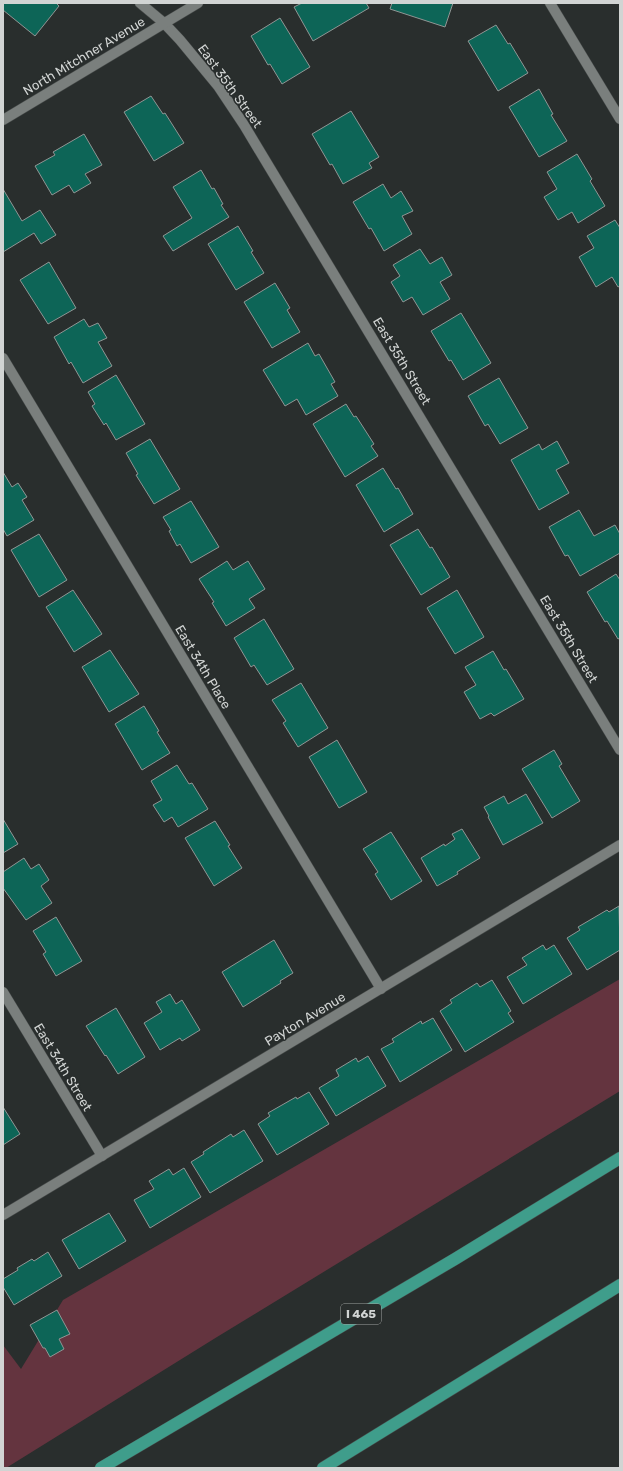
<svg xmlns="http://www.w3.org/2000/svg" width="623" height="1471" viewBox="0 0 623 1471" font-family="Rubik,sans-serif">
	<rect width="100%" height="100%" fill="#292e2d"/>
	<polygon fill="#64343f" points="620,979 620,1091 217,1337 6,1468 3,1468 3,1345 21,1369 63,1300"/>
	<g fill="#0d6557" stroke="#909594">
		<polygon points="3,3 56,3 59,6 35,36 3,10"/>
		<polygon points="302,3 366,3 369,8 313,41 294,7"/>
		<polygon points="392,3 453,3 445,27 390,9"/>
		<polygon points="280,18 310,67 282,84 270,64 268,65 251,36"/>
		<polygon points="496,25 508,44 510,43 528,73 498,91 468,41"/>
		<polygon points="539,89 553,114 551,115 567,141 539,157 509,107"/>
		<polygon points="151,96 163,114 165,113 184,143 154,161 124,112"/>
		<polygon points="351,111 379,157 369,163 372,168 343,184 332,164 330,165 312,134"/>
		<polygon points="84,134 102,165 85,174 91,183 74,193 69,185 52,195 35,166 55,155 53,152"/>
		<polygon points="577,154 592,179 590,181 605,206 578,223 572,212 558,220 544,197 557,189 547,172"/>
		<polygon points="201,170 212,189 214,188 223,204 221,205 229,217 173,251 163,236 192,218 173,187"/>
		<polygon points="383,184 391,198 401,191 413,211 402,216 412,234 384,251 371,228 369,229 353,202"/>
		<polygon points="3,189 22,221 40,210 56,235 41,244 34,233 3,252"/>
		<polygon points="615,220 620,228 620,286 618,287 612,277 596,287 579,257 594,248 587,236"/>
		<polygon points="238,226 253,251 251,252 264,273 236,290 208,244"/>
		<polygon points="420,249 430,264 442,257 452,275 440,282 450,299 423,315 412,297 403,302 391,282 400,276 393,265"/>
		<polygon points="49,262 76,308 48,324 20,280"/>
		<polygon points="275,283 290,308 287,310 300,332 272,348 244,302"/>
		<polygon points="461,313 491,363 463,380 451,360 449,361 431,331"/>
		<polygon points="84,319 89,327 98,323 107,338 98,342 112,366 83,383 71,362 69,364 54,337"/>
		<polygon points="308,343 315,356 319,354 335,382 331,384 338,396 306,415 297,399 285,406 263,370"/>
		<polygon points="116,375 145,424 116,440 106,423 104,425 92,406 95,404 88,392"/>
		<polygon points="499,378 528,428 500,444 488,424 485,426 468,396"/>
		<polygon points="346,404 354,417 356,416 374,444 371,446 378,456 345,477 313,424"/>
		<polygon points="150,439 180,489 154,504 136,475 138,474 126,453"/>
		<polygon points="557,441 569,463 556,470 569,493 539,510 511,460 539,444 542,450"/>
		<polygon points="383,468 396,489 398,488 413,514 384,532 356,485"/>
		<polygon points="3,472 12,487 18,483 27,497 22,500 34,520 7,536 3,529"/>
		<polygon points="191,501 219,547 191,563 180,544 177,546 169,531 171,530 163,517"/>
		<polygon points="579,510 594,536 615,525 620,534 620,553 580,576 568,555 565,556 549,527"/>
		<polygon points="418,529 430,548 432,547 450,577 421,595 390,545"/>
		<polygon points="39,534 67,580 39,597 11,550"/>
		<polygon points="227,561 233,570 248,561 265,589 249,599 255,608 226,626 212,603 214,602 199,579"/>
		<polygon points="616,574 620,580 620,638 618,639 607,621 605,622 587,592"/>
		<polygon points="73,590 102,634 74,652 46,607"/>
		<polygon points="457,590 484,637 455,654 427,608"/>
		<polygon points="264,619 294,669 267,685 254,665 251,667 234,638"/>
		<polygon points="110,650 139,694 109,712 82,667"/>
		<polygon points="493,651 504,670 506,669 524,699 494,716 491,713 480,719 464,692 476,685 465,667"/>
		<polygon points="301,683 328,728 298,747 283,723 286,721 272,700"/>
		<polygon points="144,706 159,731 157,732 170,753 142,770 115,724"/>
		<polygon points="337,740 367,792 339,808 309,757"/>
		<polygon points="554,750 562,764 559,766 580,801 552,818 522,769"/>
		<polygon points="177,765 189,784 192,783 208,809 178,827 172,817 164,822 153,805 162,800 151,781"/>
		<polygon points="526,794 543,823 503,845 488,817 489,816 484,807 504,796 508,804"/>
		<polygon points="3,819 18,844 3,853"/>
		<polygon points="215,821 230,845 228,846 242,868 214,886 185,838"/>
		<polygon points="462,829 480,858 457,872 458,874 437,886 421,858 444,844 445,846 455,839 452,834"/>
		<polygon points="391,832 422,881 391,900 375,874 378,872 363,849"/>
		<polygon points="24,858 31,869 39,864 49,880 41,886 52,903 26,920 3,888 3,872"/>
		<polygon points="619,906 620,950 587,970 567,938 580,930 578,927 607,910 609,912"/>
		<polygon points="56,917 82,961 56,976 43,954 46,952 33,931"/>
		<polygon points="274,940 293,973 280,981 281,983 243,1007 222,972"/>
		<polygon points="543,945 546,950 554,945 572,974 523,1004 507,977 527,965 522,958"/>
		<polygon points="492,980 511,1011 508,1013 514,1022 465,1052 440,1011 452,1003 450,1000 477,983 480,987"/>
		<polygon points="170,994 176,1004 182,1000 200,1030 182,1041 180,1038 160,1050 144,1023 162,1012 156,1002"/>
		<polygon points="116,1008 145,1057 118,1074 106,1055 105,1056 86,1026"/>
		<polygon points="433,1018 452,1050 400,1082 381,1049 394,1042 392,1039 421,1021 422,1024"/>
		<polygon points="368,1056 386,1086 336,1116 319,1088 339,1076 336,1070 356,1058 358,1062"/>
		<polygon points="309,1092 329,1124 277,1155 258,1124 270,1116 268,1113 296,1097 297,1099"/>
		<polygon points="3,1107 20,1134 3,1145"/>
		<polygon points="244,1130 263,1161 210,1193 191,1162 204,1154 203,1152 231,1134 233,1137"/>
		<polygon points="184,1168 201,1197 150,1228 134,1200 154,1189 149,1181 169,1169 173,1175"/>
		<polygon points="109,1213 126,1241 79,1269 62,1240"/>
		<polygon points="48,1252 62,1276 14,1305 3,1287 3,1279 18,1270 17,1268 32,1259 34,1261"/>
		<polygon points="57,1310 70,1334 59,1339 64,1349 50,1357 45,1348 43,1348 30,1325"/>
	</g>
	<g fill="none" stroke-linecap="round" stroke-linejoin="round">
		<defs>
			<g id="street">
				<polyline points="140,3 164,23 180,40 218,86 244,125 620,750"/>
				<polyline points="550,3 620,119"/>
				<polyline points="3,120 198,3"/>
				<polyline points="3,358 381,989"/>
				<polyline points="3,992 102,1156"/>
				<polyline points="3,1215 620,845"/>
			</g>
			<g id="highway">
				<polyline points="101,1468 455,1259 620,1158"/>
				<polyline points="323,1468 620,1285"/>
			</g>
		</defs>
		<use href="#street" stroke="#474b4a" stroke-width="11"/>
		<use href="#highway" stroke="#474b4a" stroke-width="13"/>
		<use href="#street" stroke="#7a7f7d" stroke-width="10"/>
		<use href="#highway" stroke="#3f9d8b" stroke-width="12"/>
	</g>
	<g text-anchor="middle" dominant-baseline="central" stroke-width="3" stroke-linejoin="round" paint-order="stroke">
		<rect fill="#292e2d" stroke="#9fa2a1" stroke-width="1" x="341" y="1304" width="40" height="20" rx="3"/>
		<g font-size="12" font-weight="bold" fill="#d1d4d3">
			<text x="361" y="1314">I 465</text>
		</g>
		<g font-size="13" fill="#d1d4d3" stroke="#292e2d">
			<text transform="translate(84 56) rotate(-31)">North Mitchner Avenue</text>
			<text transform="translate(230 86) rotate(54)">East 35th Street</text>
			<text transform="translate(402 361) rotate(59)">East 35th Street</text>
			<text transform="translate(569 639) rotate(59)">East 35th Street</text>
			<text transform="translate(203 667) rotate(59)">East 34th Place</text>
			<text transform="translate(305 1019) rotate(-31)">Payton Avenue</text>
			<text transform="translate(63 1067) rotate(59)">East 34th Street</text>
		</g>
	</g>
	<rect width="623" height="1471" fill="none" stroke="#d1d4d3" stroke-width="8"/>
</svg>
